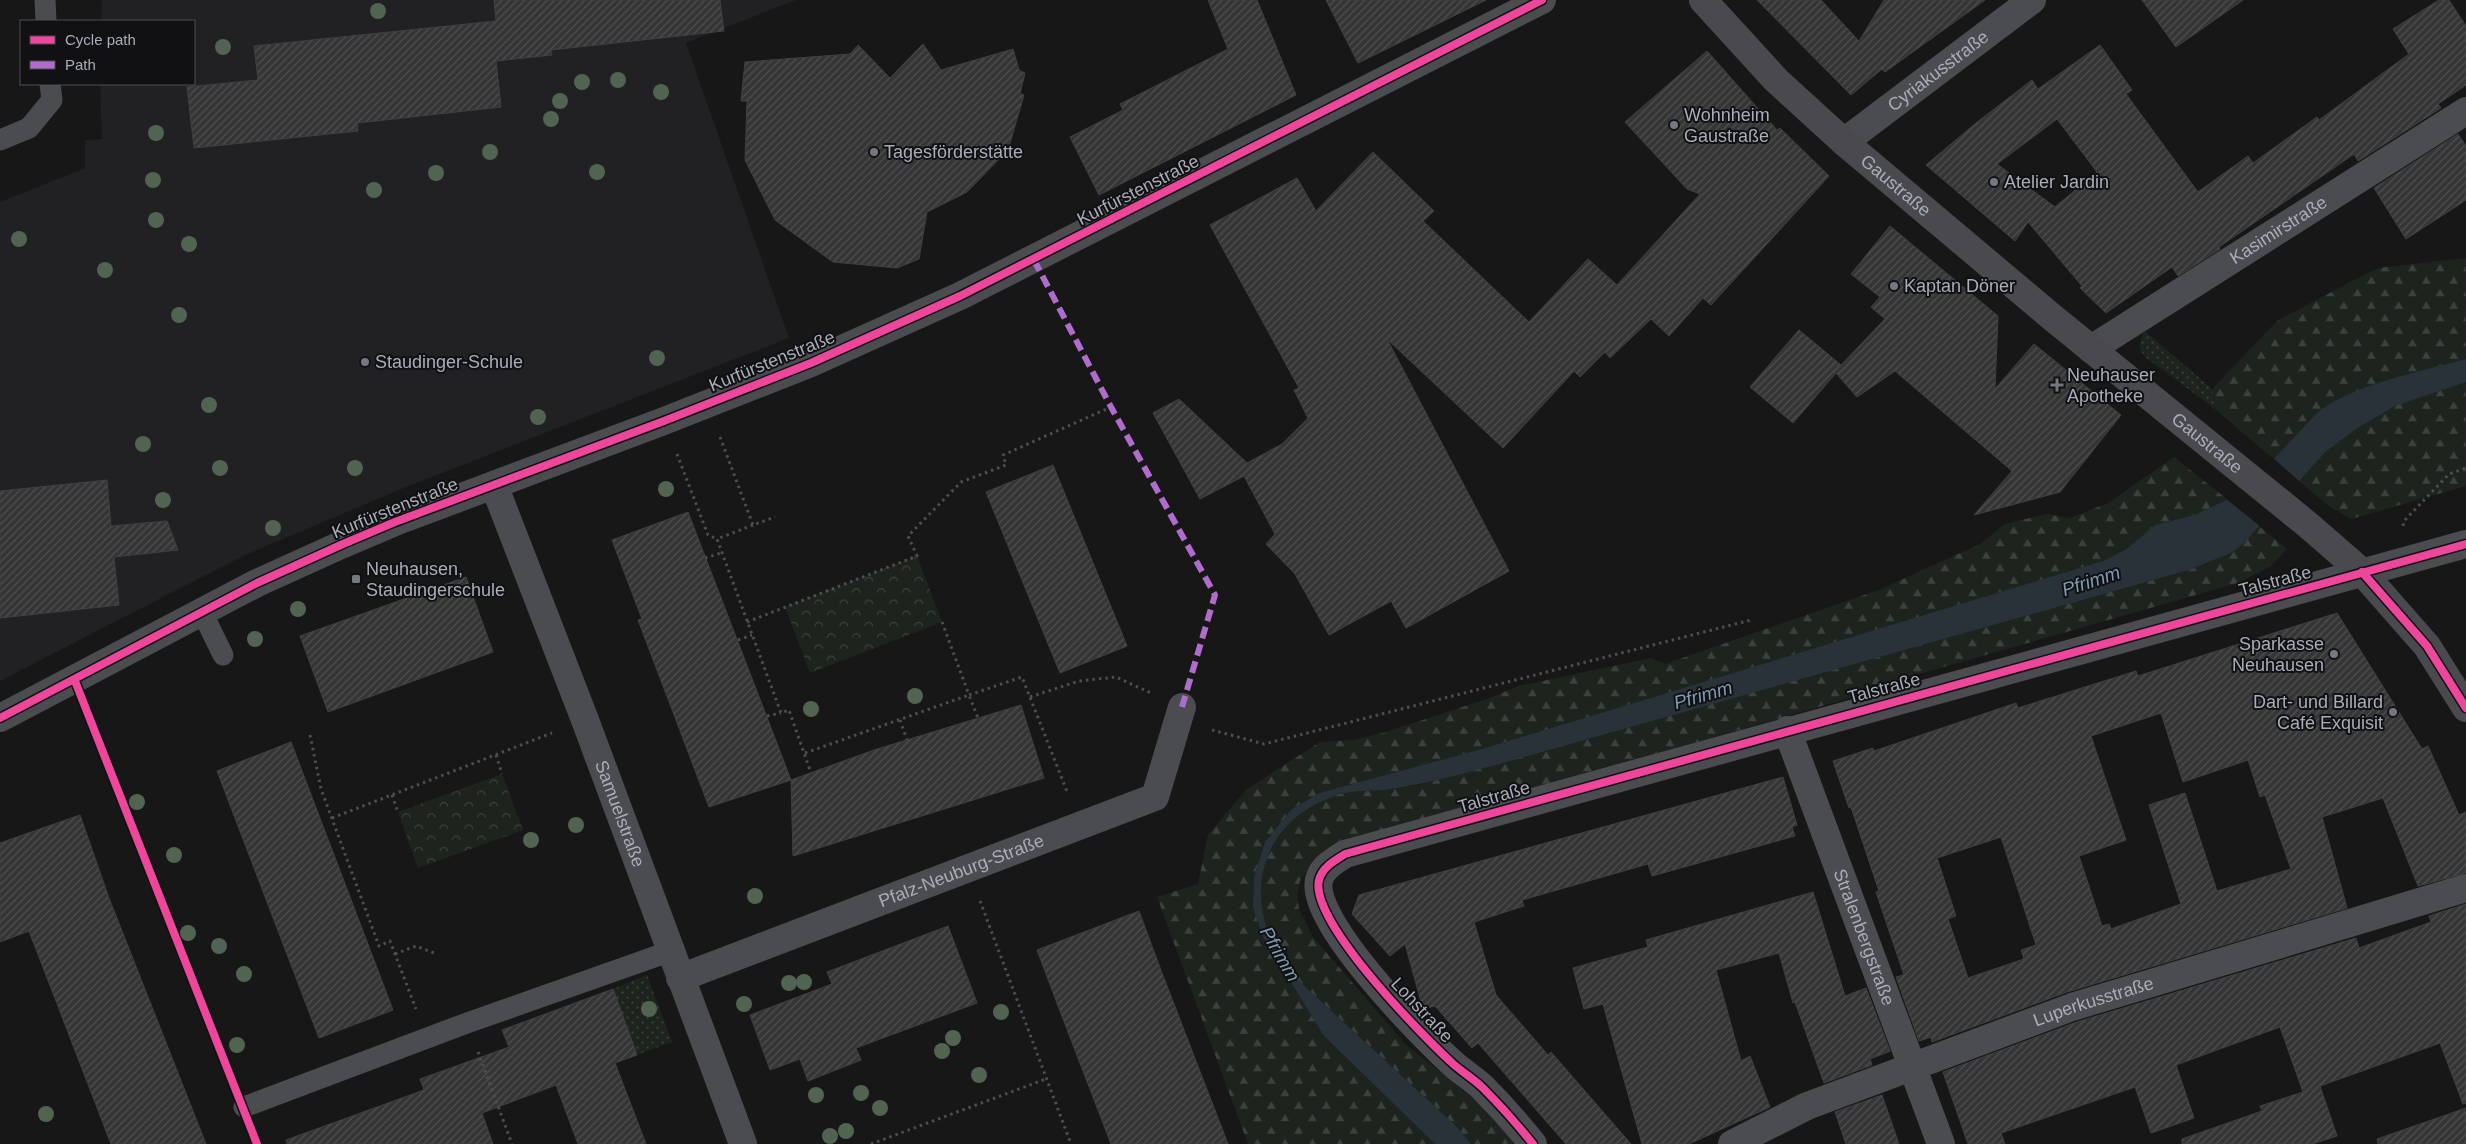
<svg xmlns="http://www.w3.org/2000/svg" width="2466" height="1144" viewBox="0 0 2466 1144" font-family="Helvetica,sans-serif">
	<defs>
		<pattern id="grass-dots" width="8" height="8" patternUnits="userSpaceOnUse" patternTransform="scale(1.25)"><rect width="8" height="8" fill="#1d241e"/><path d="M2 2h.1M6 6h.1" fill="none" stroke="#3b413d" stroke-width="1.8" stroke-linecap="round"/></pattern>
		<pattern id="forest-firs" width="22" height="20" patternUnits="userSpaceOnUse" patternTransform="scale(1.25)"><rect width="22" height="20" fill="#1d241e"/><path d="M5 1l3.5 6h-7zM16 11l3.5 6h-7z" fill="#3b413d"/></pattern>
		<pattern id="park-crowns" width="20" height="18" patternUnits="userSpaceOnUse" patternTransform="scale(1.25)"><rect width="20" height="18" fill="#1d241e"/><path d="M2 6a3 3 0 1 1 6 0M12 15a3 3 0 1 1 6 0" fill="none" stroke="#3b413d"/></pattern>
		<pattern id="building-hatch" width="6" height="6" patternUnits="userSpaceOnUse" patternTransform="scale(1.25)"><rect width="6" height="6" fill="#353536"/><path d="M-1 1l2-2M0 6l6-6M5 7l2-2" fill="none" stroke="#4f5051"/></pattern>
	</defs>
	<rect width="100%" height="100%" fill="#171717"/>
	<polygon fill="#212123" points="102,0 796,0 686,43 789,338 406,487 243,556 0,681 0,202 85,168 85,140 102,139 100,84 194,84 194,21 101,21"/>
	<g fill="url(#grass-dots)">
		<path d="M2145,331L2212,389L2215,409L2144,356C2138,347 2139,340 2145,331Z"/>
		<polygon points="647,975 672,1042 637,1055 613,989"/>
	</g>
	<g fill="url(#forest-firs)">
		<polygon points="2466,258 2466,486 2351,519 2326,504 2215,409 2212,389 2277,321 2356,279 2378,268"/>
		<polygon points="2174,457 2228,500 2194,515 2155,525 2128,548 2106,560 1485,748 1319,793 1291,810 1265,842 1254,877 1253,907 1263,937 1324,1036 1435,1144 1248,1144 1157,897 1198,884 1208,835 1247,789 1320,742 1353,740 1386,732 1487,699 1519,686 1651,658 1665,664 1881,589 1980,544 2005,524 2046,514 2070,518 2108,503"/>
		<path d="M2259,526L2287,549L2271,566L2238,583L1898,680L1888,687L1324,850L1300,881L1297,895L1299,909L1313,937L1406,1045L1472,1097L1495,1118L1516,1144H1471L1456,1126L1299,981C1287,966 1274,951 1268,933C1246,873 1274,818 1333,796C1349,790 1365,792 1382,790C1397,789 1412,786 1427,783L2189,570C2220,558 2237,552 2259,526Z"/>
	</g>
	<g fill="url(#park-crowns)">
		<polygon points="917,556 942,622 810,673 785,607"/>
		<polygon points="502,774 523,830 418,868 398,812"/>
	</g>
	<path fill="#2a3239" d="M2466,359V382L2395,406L2359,427L2326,451L2244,543L2231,553L2189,570L1492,766C1458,775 1425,784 1391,789C1372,792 1353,789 1335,796C1274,817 1247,872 1268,933C1274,951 1287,966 1299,981L1456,1126L1471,1144H1435L1324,1036L1263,937L1253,907L1254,877L1265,842L1291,810L1319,793L1485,748L2106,560L2128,548L2155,525L2194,515L2242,493L2318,412C2352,385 2423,371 2466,359Z"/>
	<polygon fill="#171717" points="2272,457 2300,482 2261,527 2225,498 2240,491"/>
	<g fill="url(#building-hatch)" stroke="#3f4043" fill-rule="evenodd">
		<polygon points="494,0 720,0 724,31 551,50 552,55 496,61 501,107 357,123 358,131 194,148 187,87 258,80 254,46 496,21"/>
		<polygon points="1208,0 1257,0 1296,95 1099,195 1070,137 1123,110 1120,104 1228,49"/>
		<polygon points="1326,0 1486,0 1358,63"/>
		<polygon points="1757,0 1821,0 1859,41 1884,0 1985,0 1885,72 1882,69 1851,95"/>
		<polygon points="2142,0 2243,0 2176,47"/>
		<path d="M2439,0H2449L2466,26V85L2438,104L2441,108L2358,161L2354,154L2219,247L2220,249L2178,276L2172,267L2106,313L2080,288L2082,286L2028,222L2015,241L1926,165L1976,123L2032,80L2038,89L2100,45L2132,90L2126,94L2198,192L2248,156L2253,163L2317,117L2319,120L2409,54L2393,29ZM2057,119L2097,172L2055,207L1997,164Z"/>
		<polygon points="923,44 941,70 1013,49 1019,70 1025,73 1020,94 1024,95 1008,150 967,192 927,212 919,259 897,268 833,262 775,220 745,160 747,101 741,101 745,62 850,54 858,45 890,78"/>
		<polygon points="1707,51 1777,130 1780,128 1829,176 1711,305 1703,298 1669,336 1651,319 1610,358 1605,352 1580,377 1574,371 1503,448 1387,339 1509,571 1406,628 1391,601 1329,635 1295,574 1266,544 1275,534 1244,476 1200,499 1153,413 1179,399 1247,463 1282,444 1308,418 1294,390 1299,388 1210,225 1297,178 1316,211 1373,152 1434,211 1423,221 1529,322 1588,259 1617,285 1700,194 1687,189 1625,122"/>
		<polygon points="2458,134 2466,146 2466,200 2406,239 2374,188"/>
		<polygon points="1890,226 1998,316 1995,389 2034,344 2121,415 2060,492 1974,515 2012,471 1895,371 1857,397 1836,373 1793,423 1750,387 1799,330 1841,365 1885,319 1871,307 1880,297 1851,274"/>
		<polygon points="1053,465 1127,646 1060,673 986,492"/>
		<polygon points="107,480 111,526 167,521 178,550 114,557 119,605 0,618 0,491"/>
		<polygon points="688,512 791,780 709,807 638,620 642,619 612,540"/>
		<polygon points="466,577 493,652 328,712 300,636"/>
		<path d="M2337,613L2422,749L2428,746L2459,815L2466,812V873L2418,886L2383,798L2322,817L2347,908L2067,992L1932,1042L1931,1037L1919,1041L1896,977L1904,975L1876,892L1879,891L1851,807L1849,808L1833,761L1873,748L1874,751L2016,703L2018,708L2136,671L2138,676ZM2161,713L2183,782L2248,760L2260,797L2265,795L2291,869L2217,891L2185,793L2149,805L2181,904L2111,929L2109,924L2102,926L2079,856L2126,840L2091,736ZM2001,837L2036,945L2021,950L2024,959L1968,978L1948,919L1956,916L1937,858Z"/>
		<polygon points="1021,705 1044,778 793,856 791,780 874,750"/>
		<polygon points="291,742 393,1010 319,1038 217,771"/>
		<polygon points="1783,777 1797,825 1792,827 1795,836 1652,876 1648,864 1522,900 1524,906 1474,922 1496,995 1548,1055 1551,1052 1631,1144 1566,1144 1478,1043 1472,1048 1435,1006 1423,1009 1405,944 1390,956 1352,914 1359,895"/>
		<polygon points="80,815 109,898 206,1144 111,1144 29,931 0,942 0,843"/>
		<polygon points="1813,892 1845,996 1866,988 1890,1051 1870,1059 1872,1065 1824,1083 1795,1002 1793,1003 1779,953 1716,970 1741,1061 1750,1056 1770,1107 1689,1144 1642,1144 1603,1004 1584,1009 1573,968 1648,947 1646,940"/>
		<polygon points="2466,904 2466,1103 2463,1104 2440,1043 2320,1086 2337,1136 2312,1144 2182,1144 2182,1139 2262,1111 2260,1106 2303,1092 2280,1027 2176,1065 2194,1118 2151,1133 2135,1087 2001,1133 2005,1144 1968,1144 1943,1072 2077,1022 2356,938 2359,948 2431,922 2429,916"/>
		<polygon points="1139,911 1162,973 1228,1144 1111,1144 1060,1011 1037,950"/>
		<polygon points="948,926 977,1003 856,1048 861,1060 808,1081 800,1059 770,1070 750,1015 832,984 827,972"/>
		<polygon points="613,989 637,1055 615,1063 646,1144 578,1144 556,1085 482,1113 493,1144 287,1144 286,1140 424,1090 420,1079 509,1047 502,1030"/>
		<polygon points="1882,1095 1899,1144 1846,1144 1835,1112"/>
		<polygon points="2466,1108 2466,1144 2378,1144 2377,1139"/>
	</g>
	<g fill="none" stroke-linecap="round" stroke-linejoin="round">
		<g stroke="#4d4e52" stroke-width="3" stroke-dasharray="2.5 4" stroke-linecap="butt">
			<polyline points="720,437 753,525 775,517"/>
			<polyline points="677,454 708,535 717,539"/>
			<polyline points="753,525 717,539 781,713 789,710 811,773"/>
			<polyline points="2403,526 2404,521 2449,474 2466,468"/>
			<polyline points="705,558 721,553"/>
			<polyline points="747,622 917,556 908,536 961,482 1006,465 1003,455 1111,407"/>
			<polyline points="942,622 969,695 1022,677 1068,794"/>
			<polyline points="738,640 752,635"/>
			<polyline points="1030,697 1079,681 1116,677 1151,693"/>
			<polyline points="87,712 233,1078"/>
			<polyline points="767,716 781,713"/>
			<polyline points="900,720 907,740"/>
			<polyline points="1212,730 1264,744 1751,620"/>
			<polyline points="310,735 321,789 379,946 390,941 416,1009"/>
			<polyline points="805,753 969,695 978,718"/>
			<polyline points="496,755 502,774"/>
			<polyline points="392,795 398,812"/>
			<polyline points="332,818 552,733"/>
			<polyline points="980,901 1071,1144"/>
			<polyline points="395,954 416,946 434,953"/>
			<polyline points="478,1052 512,1144"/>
			<polyline points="871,1144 1046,1079"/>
		</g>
		<g stroke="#4b4c50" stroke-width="21">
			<polyline points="45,0 46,21"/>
			<polyline points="0,140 29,128 52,100 50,84"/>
			<polyline points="202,612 223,655"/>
			<polyline points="244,1107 467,1023 671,951"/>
		</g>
		<g stroke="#4b4c50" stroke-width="28">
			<path id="s1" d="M1844,142L2032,0"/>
			<path id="s2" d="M2091,349L2466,111"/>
			<path id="s3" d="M494,485L585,720L743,1144"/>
			<polyline points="0,718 257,583 343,544 395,522 664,421 811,363 960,296 1542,0"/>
			<path id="s4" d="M1787,730L1941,1144"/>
			<path id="s5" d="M680,978L1155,797L1182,707"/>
			<path d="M1533,1144C1517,1124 1501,1106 1483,1088C1473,1078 1460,1071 1450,1061C1422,1035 1303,915 1320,877C1324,866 1336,860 1345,854L2466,544"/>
			<path id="s6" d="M1732,1144L1807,1106L2072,1007L2466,888"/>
		</g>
		<path stroke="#4a4a4e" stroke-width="28" id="s7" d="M1703,0L1776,80L1844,142L2053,318L2308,525L2362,572L2427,646L2466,708"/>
		<polyline stroke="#b06ccc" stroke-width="6" stroke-dasharray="12 6" stroke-linecap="butt" points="1034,260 1111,407 1215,595 1182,707"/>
		<defs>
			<g id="cycleway">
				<polyline points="2362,572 2427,646 2466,708"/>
				<polyline points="75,681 257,1144"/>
				<polyline points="0,718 257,583 343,544 395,522 664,421 811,363 960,296 1542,0"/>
				<path d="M1533,1144C1517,1124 1501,1106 1483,1088C1473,1078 1460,1071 1450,1061C1422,1035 1303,915 1320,877C1324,866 1336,860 1345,854L2466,544"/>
			</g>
		</defs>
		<use href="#cycleway" stroke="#111113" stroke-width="11"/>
		<use href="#cycleway" stroke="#ed469a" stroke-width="8"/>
	</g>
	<g fill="#506451">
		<circle cx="378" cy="11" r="8"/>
		<circle cx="223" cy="47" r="8"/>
		<circle cx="618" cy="80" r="8"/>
		<circle cx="582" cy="82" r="8"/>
		<circle cx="661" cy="92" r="8"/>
		<circle cx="560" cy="101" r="8"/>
		<circle cx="551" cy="119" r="8"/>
		<circle cx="156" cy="133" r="8"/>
		<circle cx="490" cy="152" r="8"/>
		<circle cx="597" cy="172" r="8"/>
		<circle cx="436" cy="173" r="8"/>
		<circle cx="153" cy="180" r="8"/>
		<circle cx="374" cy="190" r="8"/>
		<circle cx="156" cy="220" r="8"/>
		<circle cx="19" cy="239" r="8"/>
		<circle cx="189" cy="244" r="8"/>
		<circle cx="105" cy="270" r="8"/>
		<circle cx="179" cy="315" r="8"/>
		<circle cx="657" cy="358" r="8"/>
		<circle cx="209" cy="405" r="8"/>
		<circle cx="538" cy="417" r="8"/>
		<circle cx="143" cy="444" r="8"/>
		<circle cx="220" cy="468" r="8"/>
		<circle cx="355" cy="468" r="8"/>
		<circle cx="666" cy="489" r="8"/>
		<circle cx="163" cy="500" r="8"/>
		<circle cx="273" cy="528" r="8"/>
		<circle cx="298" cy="609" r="8"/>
		<circle cx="255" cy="639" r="8"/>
		<circle cx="915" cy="696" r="8"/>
		<circle cx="811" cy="709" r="8"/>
		<circle cx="137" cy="802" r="8"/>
		<circle cx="576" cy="825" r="8"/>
		<circle cx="531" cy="840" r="8"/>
		<circle cx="174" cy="855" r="8"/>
		<circle cx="755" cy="896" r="8"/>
		<circle cx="188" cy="933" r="8"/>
		<circle cx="219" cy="946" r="8"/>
		<circle cx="244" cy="974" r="8"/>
		<circle cx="804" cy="982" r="8"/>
		<circle cx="789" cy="983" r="8"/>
		<circle cx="744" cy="1004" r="8"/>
		<circle cx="649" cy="1009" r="8"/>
		<circle cx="1001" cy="1012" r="8"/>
		<circle cx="953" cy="1038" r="8"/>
		<circle cx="237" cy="1045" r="8"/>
		<circle cx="942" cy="1051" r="8"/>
		<circle cx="979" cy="1075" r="8"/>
		<circle cx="861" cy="1093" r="8"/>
		<circle cx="816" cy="1095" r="8"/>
		<circle cx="880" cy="1108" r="8"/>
		<circle cx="46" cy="1114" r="8"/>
		<circle cx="846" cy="1131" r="8"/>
		<circle cx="830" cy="1136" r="8"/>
	</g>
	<g fill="#757880" stroke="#111113" stroke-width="2">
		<circle cx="1674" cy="125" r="5"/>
		<circle cx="874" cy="152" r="5"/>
		<circle cx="1994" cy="182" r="5"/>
		<circle cx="1894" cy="286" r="5"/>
		<circle cx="365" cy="362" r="5"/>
		<path d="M2054.5 377.5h5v5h5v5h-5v5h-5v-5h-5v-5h5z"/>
		<rect x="351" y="574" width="10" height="10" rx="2.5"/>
		<circle cx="2334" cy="654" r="5"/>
		<circle cx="2393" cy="712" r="5"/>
	</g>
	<g text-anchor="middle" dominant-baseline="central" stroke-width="4" stroke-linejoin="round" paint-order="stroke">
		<g font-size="18" fill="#a8adb8" stroke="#111113">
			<text stroke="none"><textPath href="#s1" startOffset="118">Cyriakusstraße</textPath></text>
			<text stroke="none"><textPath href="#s7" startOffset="268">Gaustraße</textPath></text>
			<text transform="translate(1138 190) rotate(-27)">Kurfürstenstraße</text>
			<text stroke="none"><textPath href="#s2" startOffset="222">Kasimirstraße</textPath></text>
			<text transform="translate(772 361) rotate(-22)">Kurfürstenstraße</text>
			<text stroke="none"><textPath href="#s7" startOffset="672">Gaustraße</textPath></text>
			<text transform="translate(395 508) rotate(-22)">Kurfürstenstraße</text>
			<text transform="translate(2275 581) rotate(-15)">Talstraße</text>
			<text transform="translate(1884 688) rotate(-15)">Talstraße</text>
			<text transform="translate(1494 797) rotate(-16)">Talstraße</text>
			<text stroke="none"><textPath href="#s3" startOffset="352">Samuelstraße</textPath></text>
			<text stroke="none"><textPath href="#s5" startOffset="301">Pfalz-Neuburg-Straße</textPath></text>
			<text stroke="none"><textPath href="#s4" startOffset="221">Stralenbergstraße</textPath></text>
			<text stroke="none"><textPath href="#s6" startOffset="389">Luperkusstraße</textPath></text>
			<text transform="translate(1422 1010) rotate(47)">Lohstraße</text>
		</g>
		<g font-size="18" fill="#a8adb8" stroke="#111113" text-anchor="start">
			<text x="1684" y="115">Wohnheim<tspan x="1684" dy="21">Gaustraße</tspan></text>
			<text x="884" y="152">Tagesförderstätte</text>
			<text x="2004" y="182">Atelier Jardin</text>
			<text x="1904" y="286">Kaptan Döner</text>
			<text x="375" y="362">Staudinger-Schule</text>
			<text x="2067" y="375">Neuhauser<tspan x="2067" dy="21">Apotheke</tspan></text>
			<text x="366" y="569">Neuhausen,<tspan x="366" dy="21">Staudingerschule</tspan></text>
			<text x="2324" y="644" text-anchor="end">Sparkasse<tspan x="2324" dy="21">Neuhausen</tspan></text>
			<text x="2383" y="702" text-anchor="end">Dart- und Billard<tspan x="2383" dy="21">Café Exquisit</tspan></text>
		</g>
		<g font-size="19" font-style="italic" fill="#7f9bb3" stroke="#111113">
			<text transform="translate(2091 581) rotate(-18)">Pfrimm</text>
			<text transform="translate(1703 695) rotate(-16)">Pfrimm</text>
			<text transform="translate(1280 954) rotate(60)">Pfrimm</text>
		</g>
	</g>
	<rect x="20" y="20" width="175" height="65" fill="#111113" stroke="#4d4f55"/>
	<rect x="30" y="36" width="25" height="8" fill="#ed469a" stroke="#4d4f55"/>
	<text x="65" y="45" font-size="15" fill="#a8adb8">Cycle path</text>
	<rect x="30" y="61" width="25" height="8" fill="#b06ccc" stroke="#4d4f55"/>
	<text x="65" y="70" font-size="15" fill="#a8adb8">Path</text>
</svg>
